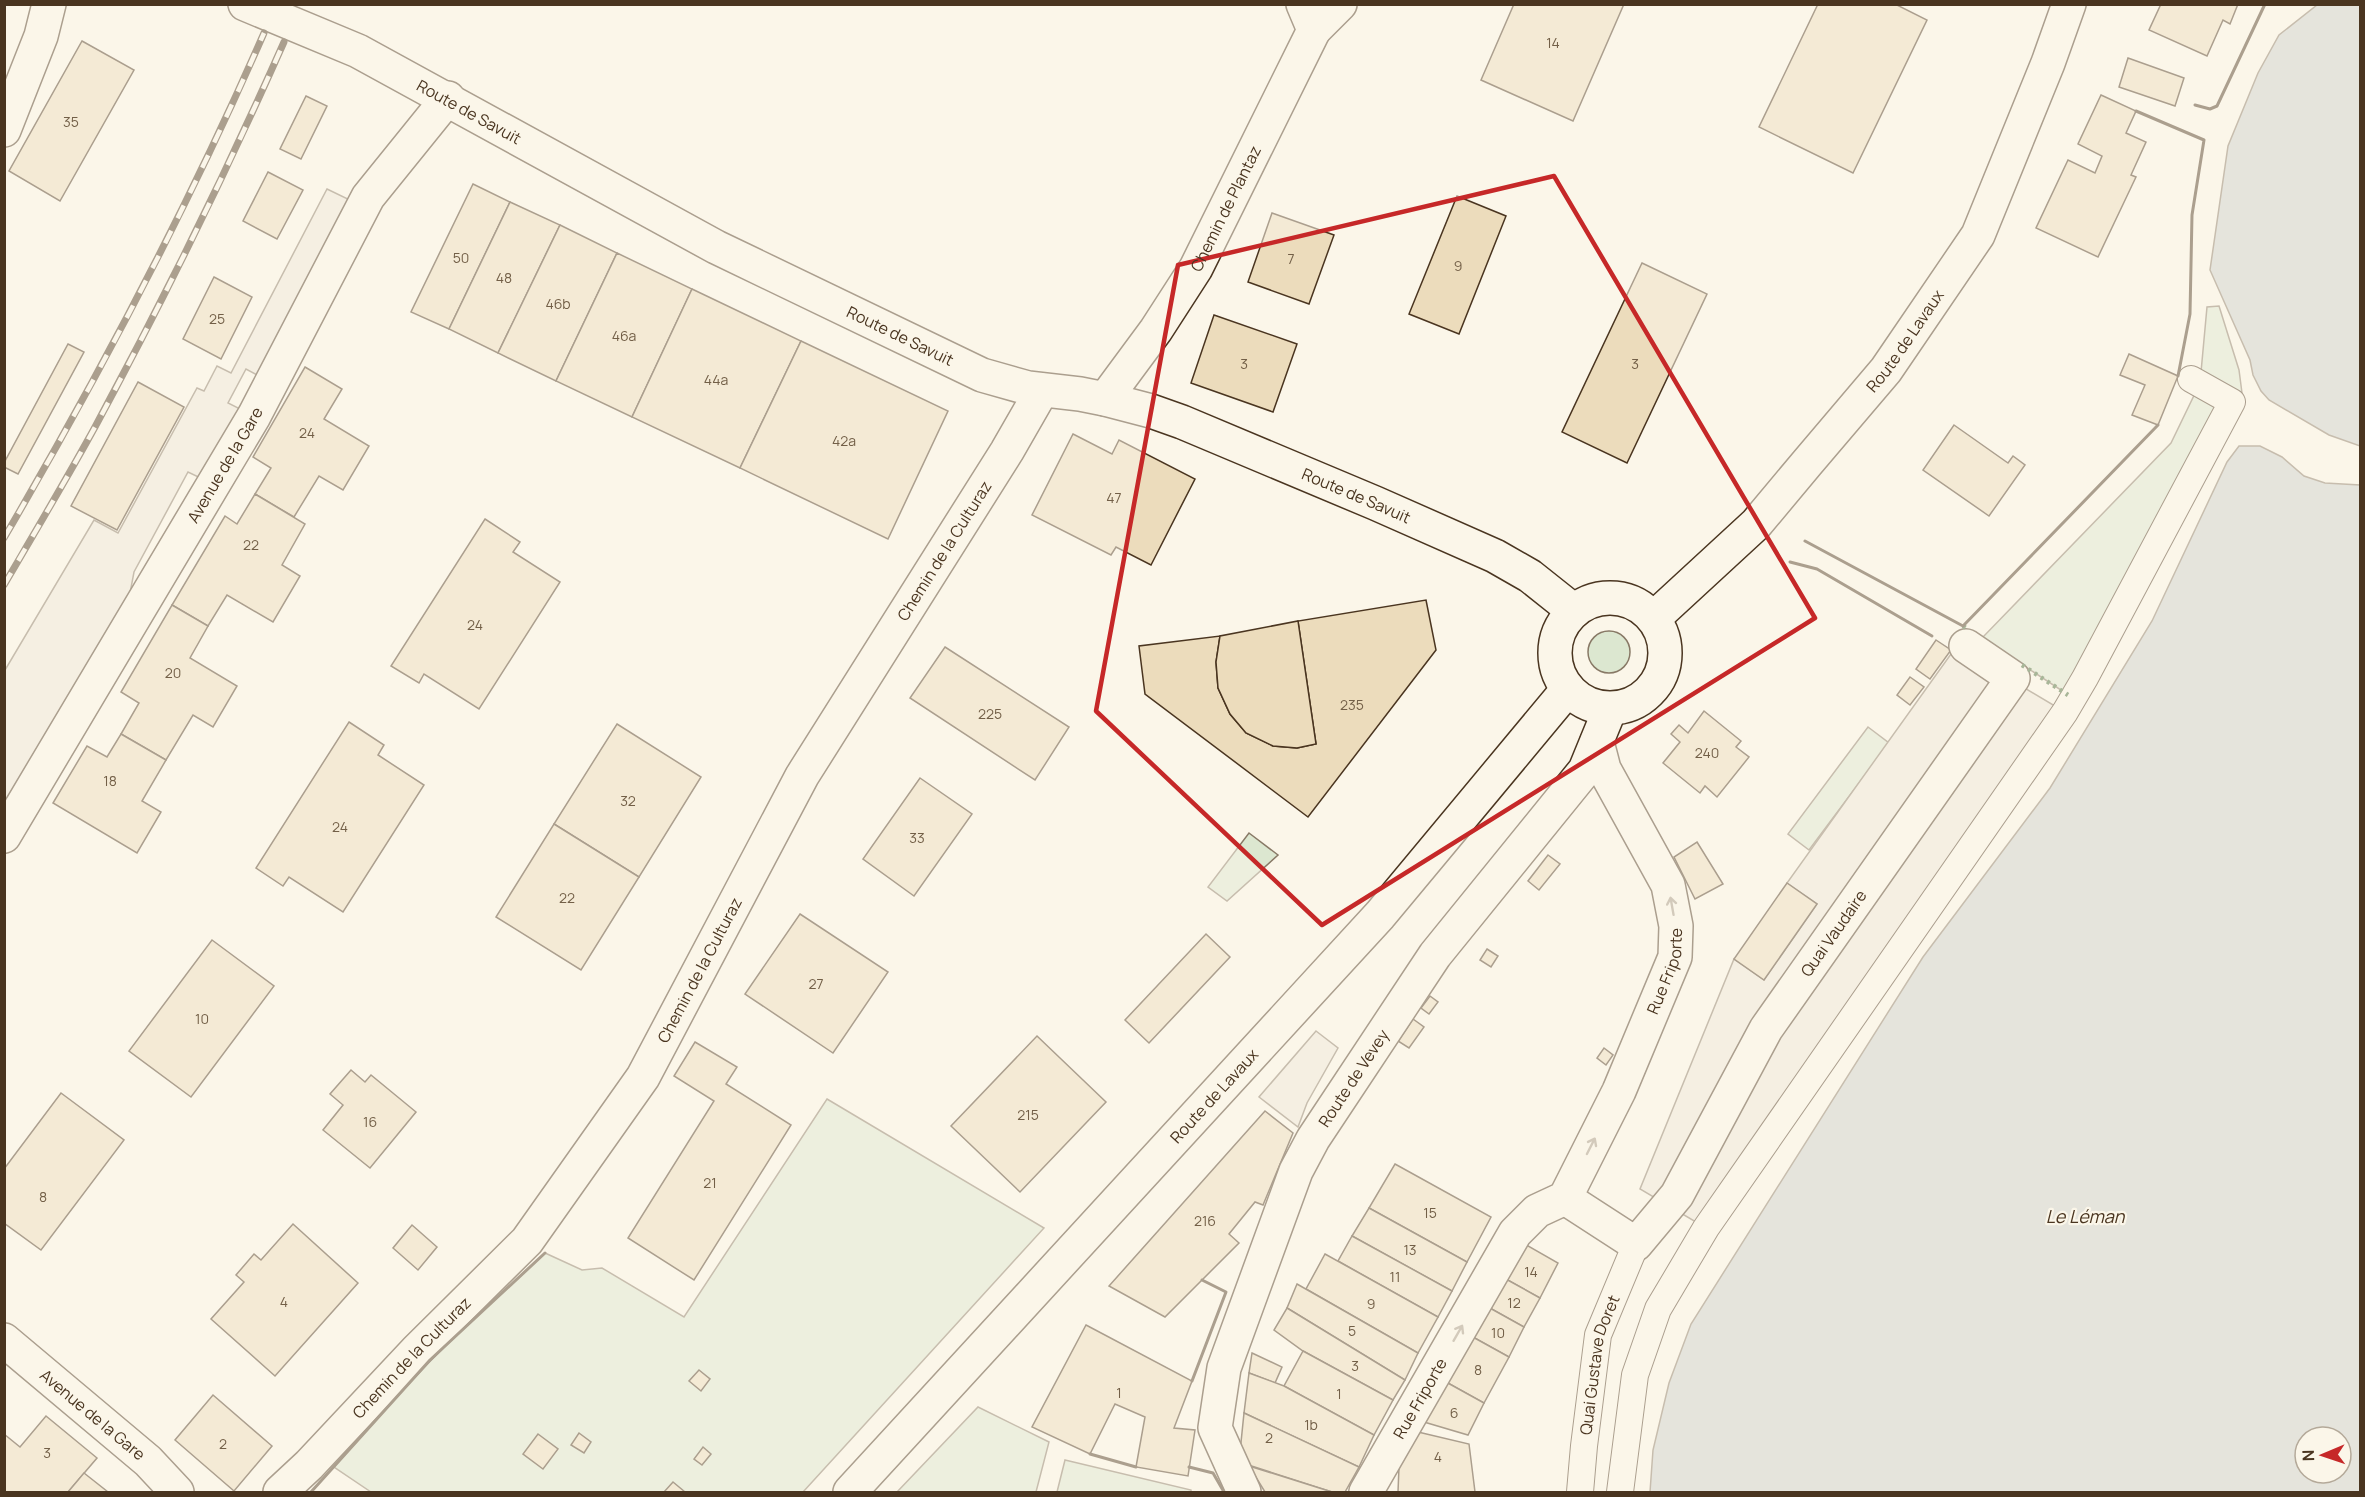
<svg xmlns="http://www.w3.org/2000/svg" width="2365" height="1497" viewBox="0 0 2365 1497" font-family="Manrope,sans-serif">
	<rect width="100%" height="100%" fill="#fbf6e9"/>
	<g fill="#dce7d0" stroke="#887966" stroke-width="1.5">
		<polygon points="2219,306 2239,370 2242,393 2079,702 1982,638 2171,443 2200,383 2207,307"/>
		<circle cx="1609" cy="652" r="21"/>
		<polygon points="1868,727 1889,743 1809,850 1788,834"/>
		<polygon points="1249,833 1278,855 1227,901 1208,887"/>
		<polygon points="827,1099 1044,1228 803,1492 371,1492 334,1467 430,1360 545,1253 582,1270 602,1268 684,1317"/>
		<polygon points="978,1407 1049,1442 1036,1492 897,1492"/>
		<polygon points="1065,1460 1191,1490 1191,1492 1057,1492"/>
	</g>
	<g fill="#ede7d9" stroke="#887966" stroke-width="1.5">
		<polygon points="327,189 352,201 261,377 246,369 228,403 254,416 213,484 188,472 134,572 127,609 5,810 5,670 94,520 118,533 197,388 204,391 217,366 231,373"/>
		<polygon points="1956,647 2065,712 1706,1228 1640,1189 1734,959 1764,980 1817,904 1787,883"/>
		<polygon points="1316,1031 1338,1048 1307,1103 1298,1127 1259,1097"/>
	</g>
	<g fill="#c9cecd" stroke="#887966" stroke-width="1.5" fill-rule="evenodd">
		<polygon points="2317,5 2360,5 2360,446 2329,435 2269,400 2261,391 2253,375 2250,360 2210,270 2228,146 2258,73 2279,35"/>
		<path d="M2239,446H2260L2282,457L2304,476L2325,483L2360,485V1492H1650L1653,1450L1669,1383L1691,1324L1923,957L2050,788L2152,621L2227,462ZM2305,1437H2341V1473H2305Z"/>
	</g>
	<g fill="#ecdcbc" stroke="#4a3520" stroke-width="1.5">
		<polygon points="1514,4 1624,4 1573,121 1481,80"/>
		<polygon points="1818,4 1895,4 1927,20 1853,173 1759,127"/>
		<polygon points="2161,4 2238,4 2230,24 2223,20 2207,56 2149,30"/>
		<polygon points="82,41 134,70 60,201 9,171"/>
		<polygon points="2128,58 2184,78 2175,106 2119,87"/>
		<polygon points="2101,95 2136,111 2126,133 2146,142 2131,175 2136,177 2098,257 2036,228 2068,160 2095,173 2102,156 2078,144"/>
		<polygon points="306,96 327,106 301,159 280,149"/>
		<polygon points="268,172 303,190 277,239 243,221"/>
		<polygon points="473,184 510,202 449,329 411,312"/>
		<polygon points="1457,196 1506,216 1459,334 1409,314"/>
		<polygon points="510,202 560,225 498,353 449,329"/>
		<polygon points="1272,213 1334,235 1309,304 1248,282"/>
		<polygon points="560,225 617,253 556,381 498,353"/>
		<polygon points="617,253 692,289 632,417 556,381"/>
		<polygon points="1642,263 1707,294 1627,463 1562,432"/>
		<polygon points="214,277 252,297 221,359 183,339"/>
		<polygon points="692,289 801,341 740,468 632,417"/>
		<polygon points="1214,315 1297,344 1273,412 1191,383"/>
		<polygon points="801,341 948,411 888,539 740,468"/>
		<polygon points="68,344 84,352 18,474 4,467 4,463"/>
		<polygon points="2129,354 2178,376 2158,425 2132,415 2145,385 2120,375"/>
		<polygon points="305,367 342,389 324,419 369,446 343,490 319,476 294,517 255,494 271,468 253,457"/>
		<polygon points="138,382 184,407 117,530 71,506"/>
		<polygon points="1954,425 2008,463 2013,456 2025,465 1989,516 1923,470"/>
		<polygon points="1073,434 1112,454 1119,440 1195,479 1151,565 1116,547 1111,555 1032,515"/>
		<polygon points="255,494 305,524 282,565 300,576 273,622 227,595 208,626 172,605 225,516 237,524"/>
		<polygon points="485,519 520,542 513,552 560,582 479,709 424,674 419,683 391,666"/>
		<polygon points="1426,600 1436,650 1308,817 1145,694 1139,646 1220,636 1216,662 1218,688 1230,714 1246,733 1273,746 1297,748 1316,744 1298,621"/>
		<polygon points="172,605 208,626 190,658 237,686 213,727 193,715 166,760 121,734 139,703 121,692"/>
		<polygon points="1298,621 1316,744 1297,748 1273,746 1246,733 1230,714 1218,688 1216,662 1220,636"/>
		<polygon points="1936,640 1951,650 1930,679 1916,669"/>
		<polygon points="945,647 1069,727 1035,780 910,698"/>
		<polygon points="1910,677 1924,687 1910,705 1897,695"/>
		<polygon points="1704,711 1741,741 1736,747 1749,757 1717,797 1705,786 1700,793 1663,763 1680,742 1671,734 1679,725 1688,733"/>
		<polygon points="349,722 384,745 378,755 424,785 343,912 289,877 283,886 256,868"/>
		<polygon points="617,724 701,777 639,877 554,824"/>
		<polygon points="121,734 166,760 142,801 161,812 137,853 53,803 87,746 107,757"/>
		<polygon points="920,778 972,814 914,896 863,859"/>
		<polygon points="554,824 639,877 581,970 496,917"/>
		<polygon points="1697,842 1723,884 1695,899 1674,857"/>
		<polygon points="1548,855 1560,864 1539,890 1528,881"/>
		<polygon points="1787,883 1817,904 1764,980 1734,959"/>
		<polygon points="800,914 888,972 833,1053 745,994"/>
		<polygon points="1206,934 1230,957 1149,1043 1125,1020"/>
		<polygon points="212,940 274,986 191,1097 129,1051"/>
		<polygon points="1487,949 1498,956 1491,967 1480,960"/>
		<polygon points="1430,996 1438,1002 1429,1014 1421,1008"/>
		<polygon points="1413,1019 1424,1027 1409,1048 1398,1041"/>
		<polygon points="1037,1036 1106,1102 1020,1192 951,1126"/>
		<polygon points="695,1042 737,1067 726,1084 791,1125 694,1280 628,1238 714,1101 674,1076"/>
		<polygon points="1604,1048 1613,1055 1606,1065 1597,1058"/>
		<polygon points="351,1070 365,1082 371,1075 416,1112 370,1168 323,1130 343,1105 330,1094"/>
		<polygon points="61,1093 124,1140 41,1250 4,1223 4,1169"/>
		<polygon points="1265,1111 1293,1133 1263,1205 1255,1202 1229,1234 1239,1243 1165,1317 1109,1286"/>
		<polygon points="1395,1164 1491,1217 1467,1262 1369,1208"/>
		<polygon points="1369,1208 1467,1262 1452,1291 1352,1236"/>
		<polygon points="293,1224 358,1283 275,1376 211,1319 244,1282 236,1275 254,1254 261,1260"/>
		<polygon points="412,1225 437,1247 418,1270 393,1248"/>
		<polygon points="1352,1236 1452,1291 1438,1317 1338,1261"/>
		<polygon points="1523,1243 1558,1263 1540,1298 1504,1278"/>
		<polygon points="1325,1254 1438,1317 1418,1353 1306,1289"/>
		<polygon points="1504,1278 1540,1298 1524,1327 1488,1307"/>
		<polygon points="1297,1284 1418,1353 1405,1380 1287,1308"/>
		<polygon points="1488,1307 1524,1327 1509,1357 1471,1336"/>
		<polygon points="1287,1308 1405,1380 1393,1400 1303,1351 1274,1330"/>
		<polygon points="1086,1325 1192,1381 1174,1428 1195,1430 1188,1476 1136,1467 1145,1417 1115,1404 1090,1454 1032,1427"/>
		<polygon points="1471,1336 1509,1357 1484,1403 1446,1382"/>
		<polygon points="1303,1351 1393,1400 1374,1435 1284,1386"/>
		<polygon points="1252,1353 1282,1367 1275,1383 1249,1373"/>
		<polygon points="699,1370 710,1379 701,1391 689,1381"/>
		<polygon points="1249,1373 1284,1386 1374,1435 1359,1467 1244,1413"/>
		<polygon points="1446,1382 1484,1403 1468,1435 1424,1422"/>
		<polygon points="213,1395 272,1446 234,1491 175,1440"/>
		<polygon points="1244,1413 1359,1467 1345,1492 1332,1492 1239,1462"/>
		<polygon points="46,1416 97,1458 68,1492 4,1492 4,1434 20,1447"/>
		<polygon points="1418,1432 1469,1444 1475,1492 1398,1492 1399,1467"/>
		<polygon points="579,1433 591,1442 584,1453 571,1445"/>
		<polygon points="538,1434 558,1449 543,1469 523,1454"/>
		<polygon points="703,1447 711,1454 702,1465 694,1459"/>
		<polygon points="1249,1466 1332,1492 1265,1492"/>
		<polygon points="84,1473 108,1492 68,1492"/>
		<polygon points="673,1482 685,1492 664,1492"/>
	</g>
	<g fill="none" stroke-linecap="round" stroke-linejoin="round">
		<defs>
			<g id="pedestrian">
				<path id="s1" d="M1580,1492L1584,1446L1598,1335L1636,1244"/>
				<polyline points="1620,1492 1635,1375 1658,1309 1706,1228 2065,712 2085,678 2232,402 2191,379"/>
			</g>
			<g id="minor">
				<polyline points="1314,30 1340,4"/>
				<polyline points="4,130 41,36 49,4"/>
				<path id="s2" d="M1105,399L1156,330L1196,268L1314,30L1303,4"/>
				<path id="s3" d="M4,836L254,416L368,197L448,98"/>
				<path id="s4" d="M1565,1198L1636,1244L1677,1195L1766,1029L2013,678L1966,646"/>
				<path id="s5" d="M4,1340L148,1461L177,1492"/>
				<path id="s6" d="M280,1492L309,1465L416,1351L527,1241L643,1077L802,776L1007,451L1042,390"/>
				<path id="s7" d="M1244,1492L1215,1428L1224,1368L1296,1171L1313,1139L1435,955L1585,770L1610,709"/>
				<path id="s8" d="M1366,1492L1515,1233L1537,1211L1565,1198L1619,1091L1675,957L1676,926L1668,885L1604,769L1597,742"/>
			</g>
			<g id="tertiary">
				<path id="s9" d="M245,4L358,51L716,247L982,375L1028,388L1080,394L1105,399L1151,411L1182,422L1375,503L1495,556L1530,576L1574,611"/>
			</g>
			<g id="primary">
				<circle cx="1610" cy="653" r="55"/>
				<path id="s10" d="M1654,618L1756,524L1807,463L1886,370L1978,235L2048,63L2069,4"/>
				<path id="s11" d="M850,1492L1380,915L1568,689"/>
			</g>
		</defs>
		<use href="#pedestrian" stroke="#4a3520" stroke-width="28"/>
		<use href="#minor" stroke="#4a3520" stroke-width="36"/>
		<use href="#tertiary" stroke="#4a3520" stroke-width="36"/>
		<use href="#primary" stroke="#4a3520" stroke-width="36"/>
		<use href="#pedestrian" stroke="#fbf6e9" stroke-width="26"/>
		<use href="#minor" stroke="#fbf6e9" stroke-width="33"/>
		<use href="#tertiary" stroke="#fbf6e9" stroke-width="33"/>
		<use href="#primary" stroke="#fbf6e9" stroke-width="33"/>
		<defs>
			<g id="rail">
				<path d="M4,538C100,374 188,207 264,33"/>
				<path d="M4,585C35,532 66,480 95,427C163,301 226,173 284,42"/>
			</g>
		</defs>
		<use href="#rail" stroke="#4a3520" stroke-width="7"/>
		<use href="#rail" stroke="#fbf6e9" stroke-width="4.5" stroke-dasharray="14" stroke-linecap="butt"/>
		<g stroke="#436837" stroke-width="4.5" stroke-dasharray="3 4.5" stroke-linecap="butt">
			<polyline points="1963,626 1969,630"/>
			<polyline points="2022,665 2068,695"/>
		</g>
		<g stroke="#4a3520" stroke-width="3">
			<polyline points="2195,105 2210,109 2217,106 2265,4"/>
			<polyline points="2136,111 2204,140 2192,215 2190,314 2178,376"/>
			<polyline points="1805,541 1963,626 2158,425"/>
			<polyline points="1790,562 1817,569 1932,636"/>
			<polyline points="1192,1381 1226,1292 1202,1280"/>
			<polyline points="1090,1454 1136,1467"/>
			<polyline points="1189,1467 1213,1473 1224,1492"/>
			<polyline points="311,1492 430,1360 545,1253"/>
		</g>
	</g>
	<defs><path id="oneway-shaft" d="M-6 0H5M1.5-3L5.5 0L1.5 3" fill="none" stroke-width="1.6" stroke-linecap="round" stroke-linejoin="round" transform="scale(1.5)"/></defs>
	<g stroke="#a29684">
		<use href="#oneway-shaft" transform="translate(1672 906) rotate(-100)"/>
		<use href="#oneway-shaft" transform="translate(1591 1146) rotate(-63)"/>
		<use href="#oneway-shaft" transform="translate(1458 1333) rotate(-60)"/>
	</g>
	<path d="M0 0H2365V1497H0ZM1554,176L1815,618L1322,925L1096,711L1178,265Z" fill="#fbf6e9" fill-opacity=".55" fill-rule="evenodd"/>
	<path fill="none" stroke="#c62828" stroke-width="4.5" stroke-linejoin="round" d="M1554,176L1815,618L1322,925L1096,711L1178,265Z"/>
	<g text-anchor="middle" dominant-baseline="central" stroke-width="4.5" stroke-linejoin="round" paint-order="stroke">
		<g font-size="14" fill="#725f47">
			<text x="1553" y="42">14</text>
			<text x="71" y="121">35</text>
			<text x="461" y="257">50</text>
			<text x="1291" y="258">7</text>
			<text x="1458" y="265">9</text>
			<text x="504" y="277">48</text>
			<text x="558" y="303">46b</text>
			<text x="217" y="318">25</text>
			<text x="624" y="335">46a</text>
			<text x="1244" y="363">3</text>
			<text x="1635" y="363">3</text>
			<text x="716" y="379">44a</text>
			<text x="307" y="432">24</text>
			<text x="844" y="440">42a</text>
			<text x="1114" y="497">47</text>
			<text x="251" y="544">22</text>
			<text x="475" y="624">24</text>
			<text x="173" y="672">20</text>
			<text x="1352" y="704">235</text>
			<text x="990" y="713">225</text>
			<text x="1707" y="752">240</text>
			<text x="110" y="780">18</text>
			<text x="628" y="800">32</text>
			<text x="340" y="826">24</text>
			<text x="917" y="837">33</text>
			<text x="567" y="897">22</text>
			<text x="816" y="983">27</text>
			<text x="202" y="1018">10</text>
			<text x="1028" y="1114">215</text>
			<text x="370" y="1121">16</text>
			<text x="710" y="1182">21</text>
			<text x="43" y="1196">8</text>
			<text x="1430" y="1212">15</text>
			<text x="1205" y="1220">216</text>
			<text x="1410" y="1249">13</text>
			<text x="1531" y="1271">14</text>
			<text x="1395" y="1276">11</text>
			<text x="284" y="1301">4</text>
			<text x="1514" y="1302">12</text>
			<text x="1371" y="1303">9</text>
			<text x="1352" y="1330">5</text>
			<text x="1498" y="1332">10</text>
			<text x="1355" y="1365">3</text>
			<text x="1478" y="1369">8</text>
			<text x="1119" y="1392">1</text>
			<text x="1339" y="1393">1</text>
			<text x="1454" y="1412">6</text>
			<text x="1311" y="1424">1b</text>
			<text x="1269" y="1437">2</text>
			<text x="223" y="1443">2</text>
			<text x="47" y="1452">3</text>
			<text x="1438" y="1456">4</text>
		</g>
		<g font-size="16" fill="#4a3520" stroke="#fbf6e9">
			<text stroke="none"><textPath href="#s9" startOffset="249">Route de Savuit</textPath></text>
			<text stroke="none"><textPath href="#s2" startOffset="226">Chemin de Plantaz</textPath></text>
			<text stroke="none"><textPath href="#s9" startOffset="735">Route de Savuit</textPath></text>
			<text stroke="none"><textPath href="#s10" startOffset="375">Route de Lavaux</textPath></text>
			<text stroke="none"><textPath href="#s3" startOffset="432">Avenue de la Gare</textPath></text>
			<text stroke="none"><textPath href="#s9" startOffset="1221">Route de Savuit</textPath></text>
			<text stroke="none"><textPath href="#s6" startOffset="1160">Chemin de la Culturaz</textPath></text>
			<text stroke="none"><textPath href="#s4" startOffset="454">Quai Vaudaire</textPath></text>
			<text stroke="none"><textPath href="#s6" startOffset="674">Chemin de la Culturaz</textPath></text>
			<text stroke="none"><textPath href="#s8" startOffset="610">Rue Friporte</textPath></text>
			<text stroke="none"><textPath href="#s7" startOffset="450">Route de Vevey</textPath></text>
			<text stroke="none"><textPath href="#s11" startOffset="538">Route de Lavaux</textPath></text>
			<text stroke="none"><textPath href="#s6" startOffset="188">Chemin de la Culturaz</textPath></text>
			<text stroke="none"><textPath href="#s1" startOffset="129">Quai Gustave Doret</textPath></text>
			<text stroke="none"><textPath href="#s8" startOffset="108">Rue Friporte</textPath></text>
			<text stroke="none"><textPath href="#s5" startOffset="116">Avenue de la Gare</textPath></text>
		</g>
		<g font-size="18" font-style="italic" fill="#4a3520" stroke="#fbf6e9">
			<text x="2085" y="1216">Le Léman</text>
		</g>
	</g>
	<rect width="2365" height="1497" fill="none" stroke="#4a3520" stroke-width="12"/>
	<g transform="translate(2323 1455) rotate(268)"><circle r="28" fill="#fbf6e9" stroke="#b4a999" stroke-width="1.5"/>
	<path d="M0-4.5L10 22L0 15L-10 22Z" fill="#c62828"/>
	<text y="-9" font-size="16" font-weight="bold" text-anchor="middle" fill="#4a3520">N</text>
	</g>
</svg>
